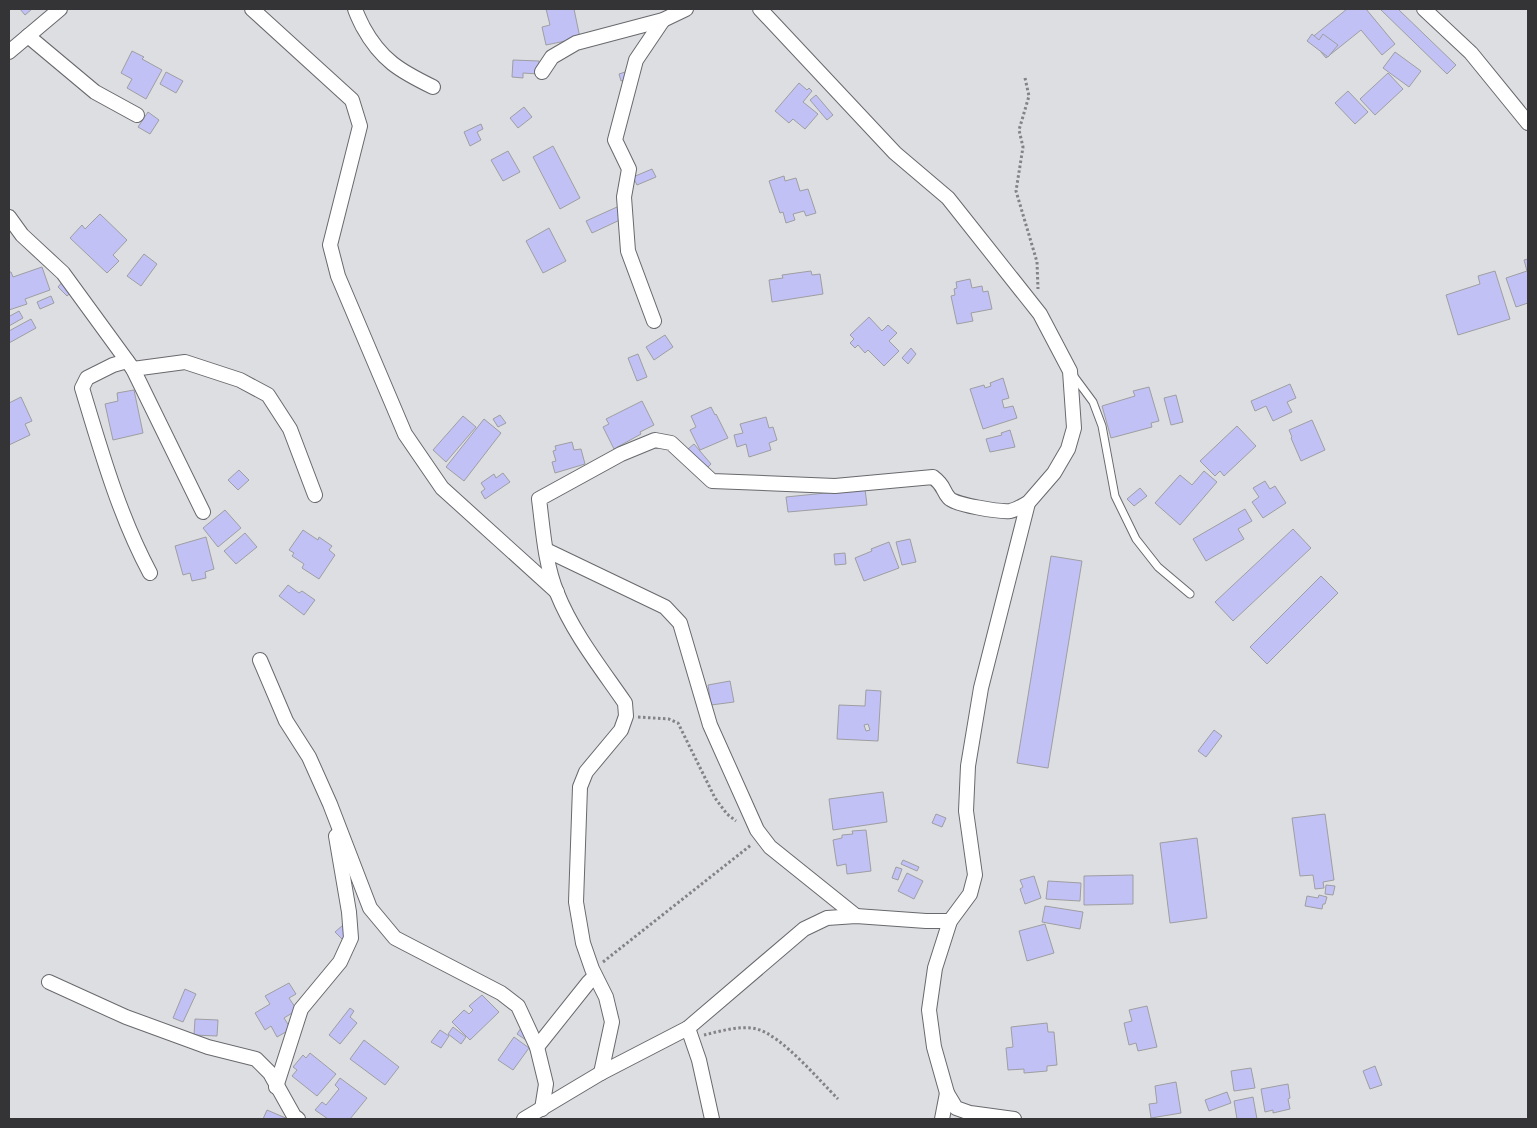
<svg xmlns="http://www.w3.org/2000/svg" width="1537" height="1128" viewBox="0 0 1537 1128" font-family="Signika,sans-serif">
	<rect width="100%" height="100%" fill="#dddee2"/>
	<g fill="#c2c1f6" stroke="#9e9ea2" fill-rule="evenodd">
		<polygon points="20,9 32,9 25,15"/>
		<polygon points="546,9 574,9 580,38 546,45 542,27 550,25"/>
		<polygon points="1347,9 1366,9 1395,44 1382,55 1361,30 1326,58 1310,39"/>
		<polygon points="1380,9 1398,9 1456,65 1447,74"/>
		<polygon points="1312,34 1319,40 1323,34 1338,45 1328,57 1307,41"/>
		<polygon points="132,51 144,57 142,59 162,70 146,99 127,88 132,79 121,73"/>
		<polygon points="1395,52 1421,71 1409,87 1383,68"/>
		<polygon points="513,60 539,61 539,74 523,73 523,78 512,77"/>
		<polygon points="166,72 183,81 176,93 160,84"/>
		<polygon points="625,72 627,79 621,81 619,74"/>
		<polygon points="1388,73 1403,89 1375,115 1360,99"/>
		<polygon points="799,83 807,90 809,88 812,91 803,102 818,114 805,129 793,119 789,123 775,111"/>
		<polygon points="1348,91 1368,112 1355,124 1335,103"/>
		<polygon points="816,95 833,115 827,120 810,100"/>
		<polygon points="524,107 532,117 518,128 510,118"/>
		<polygon points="148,112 159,120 150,134 138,127"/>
		<polygon points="481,124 483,129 477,132 481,140 470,146 464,132"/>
		<polygon points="553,146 580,198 560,209 533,157"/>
		<polygon points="508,151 520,172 503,181 491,160"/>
		<polygon points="652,169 656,177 637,185 633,177"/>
		<polygon points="784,176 785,181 796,178 800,191 808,189 816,213 806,216 804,211 793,214 795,220 786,223 783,212 780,213 769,181"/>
		<polygon points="617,207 622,219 592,233 586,221"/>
		<polygon points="100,214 127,240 113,255 119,261 107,273 70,238 82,225 85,229"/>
		<polygon points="549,228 566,261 543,273 526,241"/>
		<polygon points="144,254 157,264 141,286 127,276"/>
		<polygon points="1528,259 1528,303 1516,307 1506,278 1527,271 1524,260"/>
		<polygon points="42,267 50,290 25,299 27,304 9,310 9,272 11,272 13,277"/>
		<polygon points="811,271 812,275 820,274 823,294 772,302 769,280 783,278 782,275"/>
		<polygon points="1495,271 1510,319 1458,335 1446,295 1480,284 1478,276"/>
		<polygon points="970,279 972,288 982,286 983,292 988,291 992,309 971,313 973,321 957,324 951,296 955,295 954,289 957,288 956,282"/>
		<polygon points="64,280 74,290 67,296 58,287"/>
		<polygon points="51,296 54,303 40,309 37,302"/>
		<polygon points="19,311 23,318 9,326 9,314 10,316"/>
		<polygon points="869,317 882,331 888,325 897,333 889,341 899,351 884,366 868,350 865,353 858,345 855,348 850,343 854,339 850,335"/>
		<polygon points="31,319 36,328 9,343 9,331"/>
		<polygon points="665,335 673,347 654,360 646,347"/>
		<polygon points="911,348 916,354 908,364 902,358"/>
		<polygon points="638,354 647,377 637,381 628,358"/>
		<polygon points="1003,378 1009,398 1002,400 1004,408 1013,406 1017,418 983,429 970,389 984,385 985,388 991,386 990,383"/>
		<polygon points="1290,384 1296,398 1287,402 1292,412 1273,421 1266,406 1255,411 1251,401"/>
		<polygon points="1149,387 1159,421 1151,423 1152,427 1111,438 1102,406 1135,396 1133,391"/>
		<polygon points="134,390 143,433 113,440 105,404 118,401 117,393"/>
		<polygon points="1176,395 1183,422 1171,425 1164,398"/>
		<polygon points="21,397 32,421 25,424 30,435 9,445 9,403"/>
		<polygon points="642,401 654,425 640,432 641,434 614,449 603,427 609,424 606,419"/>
		<polygon points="711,407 715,415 716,414 728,438 700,450 690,430 696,427 691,416"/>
		<polygon points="500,415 506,423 498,427 493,419"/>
		<polygon points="463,416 476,427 446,462 433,450"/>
		<polygon points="766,417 769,428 773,427 777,440 769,443 771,450 749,457 746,444 737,447 734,435 743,433 740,424"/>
		<polygon points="484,419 501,433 464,481 446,467"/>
		<polygon points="1312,420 1325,450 1301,461 1291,438 1292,437 1289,430"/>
		<polygon points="1237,426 1256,446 1224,476 1220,471 1215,476 1200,461"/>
		<polygon points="1010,430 1015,447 990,452 986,439 1002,435 1001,433"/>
		<polygon points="572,442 574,450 581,449 585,464 555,473 552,462 556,461 553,451 556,450 555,446"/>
		<polygon points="694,444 711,464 705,470 688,449"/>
		<polygon points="239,470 249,480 238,490 228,480"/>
		<polygon points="1204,471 1217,482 1180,525 1155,503 1180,475 1192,485"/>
		<polygon points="503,473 510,482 485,499 481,492 485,489 481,483 494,474 496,478"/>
		<polygon points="1265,481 1270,489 1275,486 1286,503 1263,518 1252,502 1259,497 1253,488"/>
		<polygon points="1140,488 1147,496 1134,506 1127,499"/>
		<polygon points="865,489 867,505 788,512 786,497"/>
		<polygon points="1245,509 1252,521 1238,529 1244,539 1206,561 1193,539"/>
		<polygon points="225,510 241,528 218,547 203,528"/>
		<polygon points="1293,529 1311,548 1233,621 1215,602"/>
		<polygon points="303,530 318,540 319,537 332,546 329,550 335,555 319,579 302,568 304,564 292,556 294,553 289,550"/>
		<polygon points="245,533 257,547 236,564 224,551"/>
		<polygon points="206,537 214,569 205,572 206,578 192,581 190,573 183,575 175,546"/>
		<polygon points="910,539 916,562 902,565 896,542"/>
		<polygon points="889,542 899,568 864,581 855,558 872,551 871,549"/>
		<polygon points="845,553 846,564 835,565 834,554"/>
		<polygon points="1051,556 1082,561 1048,768 1017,763"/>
		<polygon points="1321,576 1338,593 1267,664 1250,647"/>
		<polygon points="288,585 299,593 302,591 315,600 304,615 279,596"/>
		<polygon points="730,681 734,702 711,705 708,685"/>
		<path d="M866,690L881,691L878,741L837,739L839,705L865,706ZM868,724L870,730L866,731L864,725Z"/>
		<polygon points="1214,730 1222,736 1206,757 1198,751"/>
		<polygon points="883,792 887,822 833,830 829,799"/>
		<polygon points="936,814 946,818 942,827 932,823"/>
		<polygon points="1325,814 1334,880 1323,882 1324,888 1315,889 1313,875 1300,876 1292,818"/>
		<polygon points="866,830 871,871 847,874 846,864 837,866 833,840 842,838 842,835 853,834 852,831"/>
		<polygon points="1197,838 1207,918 1170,923 1160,843"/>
		<polygon points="903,860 919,867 917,871 901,864"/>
		<polygon points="896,867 902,869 898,880 892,878"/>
		<polygon points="907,873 923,881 914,899 898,891"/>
		<polygon points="1133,875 1133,904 1084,905 1084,876"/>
		<polygon points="1034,876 1041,898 1025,904 1020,889 1023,887 1020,880"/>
		<polygon points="1048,881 1081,883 1080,901 1046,899"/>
		<polygon points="1326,885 1335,886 1333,895 1325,894"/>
		<polygon points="1319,895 1327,897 1325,904 1323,904 1322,909 1305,906 1307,896 1318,898"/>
		<polygon points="1045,906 1083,912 1080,929 1042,922"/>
		<polygon points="1045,924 1054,953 1027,961 1019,931"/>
		<polygon points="343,925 350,932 342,939 335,932"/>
		<polygon points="289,983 296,994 289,998 297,1010 284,1018 291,1029 277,1037 271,1026 265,1030 255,1013 270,1004 265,996"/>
		<polygon points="185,989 196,994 183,1022 173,1018"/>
		<polygon points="482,995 499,1012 470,1040 452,1022 464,1010 469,1014 473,1010 469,1006"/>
		<polygon points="1147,1006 1157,1047 1138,1051 1136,1043 1129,1045 1124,1023 1132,1021 1129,1010"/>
		<polygon points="350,1008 354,1011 350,1017 357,1023 340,1044 329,1035"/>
		<polygon points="195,1019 218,1020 217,1036 194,1035"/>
		<polygon points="1047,1023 1048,1032 1054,1032 1057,1065 1047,1066 1047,1071 1024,1073 1024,1069 1008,1070 1006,1048 1013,1047 1011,1027"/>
		<polygon points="453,1027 466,1037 461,1044 448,1034"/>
		<polygon points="521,1028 530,1035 526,1040 517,1034"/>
		<polygon points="440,1030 449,1036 441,1048 431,1042"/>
		<polygon points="514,1037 529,1048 513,1070 498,1060"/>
		<polygon points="364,1040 399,1067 385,1085 350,1059"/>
		<polygon points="310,1053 336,1074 317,1096 292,1076 297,1070 293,1067 303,1055 306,1058"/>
		<polygon points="1375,1066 1382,1085 1370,1089 1363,1071"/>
		<polygon points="1251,1068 1255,1088 1234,1091 1231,1071"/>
		<polygon points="340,1078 367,1098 350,1119 328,1119 315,1110 322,1102 326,1105 339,1089 335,1085"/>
		<polygon points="1176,1082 1181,1113 1151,1118 1149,1104 1157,1103 1155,1086"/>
		<polygon points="1288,1084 1290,1098 1288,1099 1290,1109 1273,1113 1273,1110 1265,1112 1261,1089"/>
		<polygon points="1227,1092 1231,1103 1209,1111 1205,1100"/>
		<polygon points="1253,1097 1257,1119 1237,1119 1234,1101"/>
		<polygon points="267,1110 288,1119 263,1119"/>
	</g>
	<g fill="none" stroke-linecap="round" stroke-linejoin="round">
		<defs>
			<polyline id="lane" points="1073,375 1093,402 1102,426 1115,496 1136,539 1158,567 1190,594"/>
			<g id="street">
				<polyline points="252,9 352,100 360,126 330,245 338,276 405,434 442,488 557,592"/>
				<path d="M355,9C357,15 360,21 363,27C381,60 400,71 433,87"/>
				<polyline points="760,9 895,153 948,198 1040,314 1070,371 1074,428 1068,449 1054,473 1028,503 981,688 968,766 966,811 975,875 970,894 950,921 935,968 929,1010 934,1047 947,1093 956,1108 970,1113 1014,1119"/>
				<polyline points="1424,9 1471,53 1528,123"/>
				<polyline points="28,36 95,92 137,115"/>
				<polyline points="9,52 60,9"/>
				<polyline points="542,72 552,57 576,43 663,20 686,9"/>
				<polyline points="9,217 22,235 63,273 133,369 203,512"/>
				<polyline points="654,321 628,251 624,197 629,169 615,140 636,60 663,20"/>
				<path d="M127,361L113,365L87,378L82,388C101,451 119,515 150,573"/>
				<polyline points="133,369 185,362 240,380 268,395 290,429 315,495"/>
				<polyline points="546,550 665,607 680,623 710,725 757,830 770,847 856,916"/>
				<polyline points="260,660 286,721 309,757 330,804 370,908 395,938 501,993 518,1006 537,1047 546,1084 542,1109"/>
				<polyline points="49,982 126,1017 208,1047 256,1059 270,1073 294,1116 298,1119"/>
				<polyline points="688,1028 699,1060 712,1119"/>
				<polyline points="537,1047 588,983 595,976"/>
				<path d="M601,1073L612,1022L606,997L592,969L583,943L576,902L580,787L586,772L621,730L626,716L625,703C601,668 573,633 557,593C545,564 543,530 539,499L621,454L655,440L671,443L712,481L835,486L933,477C945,486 942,490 949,498C955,505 1000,512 1010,511C1016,510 1022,506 1028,503"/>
				<polyline points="276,1087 301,1009 340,962 351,938 349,912 336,836"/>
				<polyline points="524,1119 601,1073 688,1028 804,929 827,918 856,916 926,921 950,921"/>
				<polyline points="942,1119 947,1093"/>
			</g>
		</defs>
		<use href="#lane" stroke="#68696d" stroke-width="9"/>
		<use href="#street" stroke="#68696d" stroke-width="16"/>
		<g stroke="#838386" stroke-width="3" stroke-dasharray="2.5 2.5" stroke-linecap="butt">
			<polyline points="1025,78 1029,96 1019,130 1023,147 1016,191 1037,262 1038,289"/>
			<polyline points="638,717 669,719 678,723 715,798 727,814 736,821"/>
			<polyline points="603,962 751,845"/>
			<path d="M704,1035C721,1031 740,1025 757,1029C782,1036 819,1080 838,1099"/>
		</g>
		<use href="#lane" stroke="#fff" stroke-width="7"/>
		<use href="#street" stroke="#fff" stroke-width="14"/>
	</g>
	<rect width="1537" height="1128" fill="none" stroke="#343436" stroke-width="20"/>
</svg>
